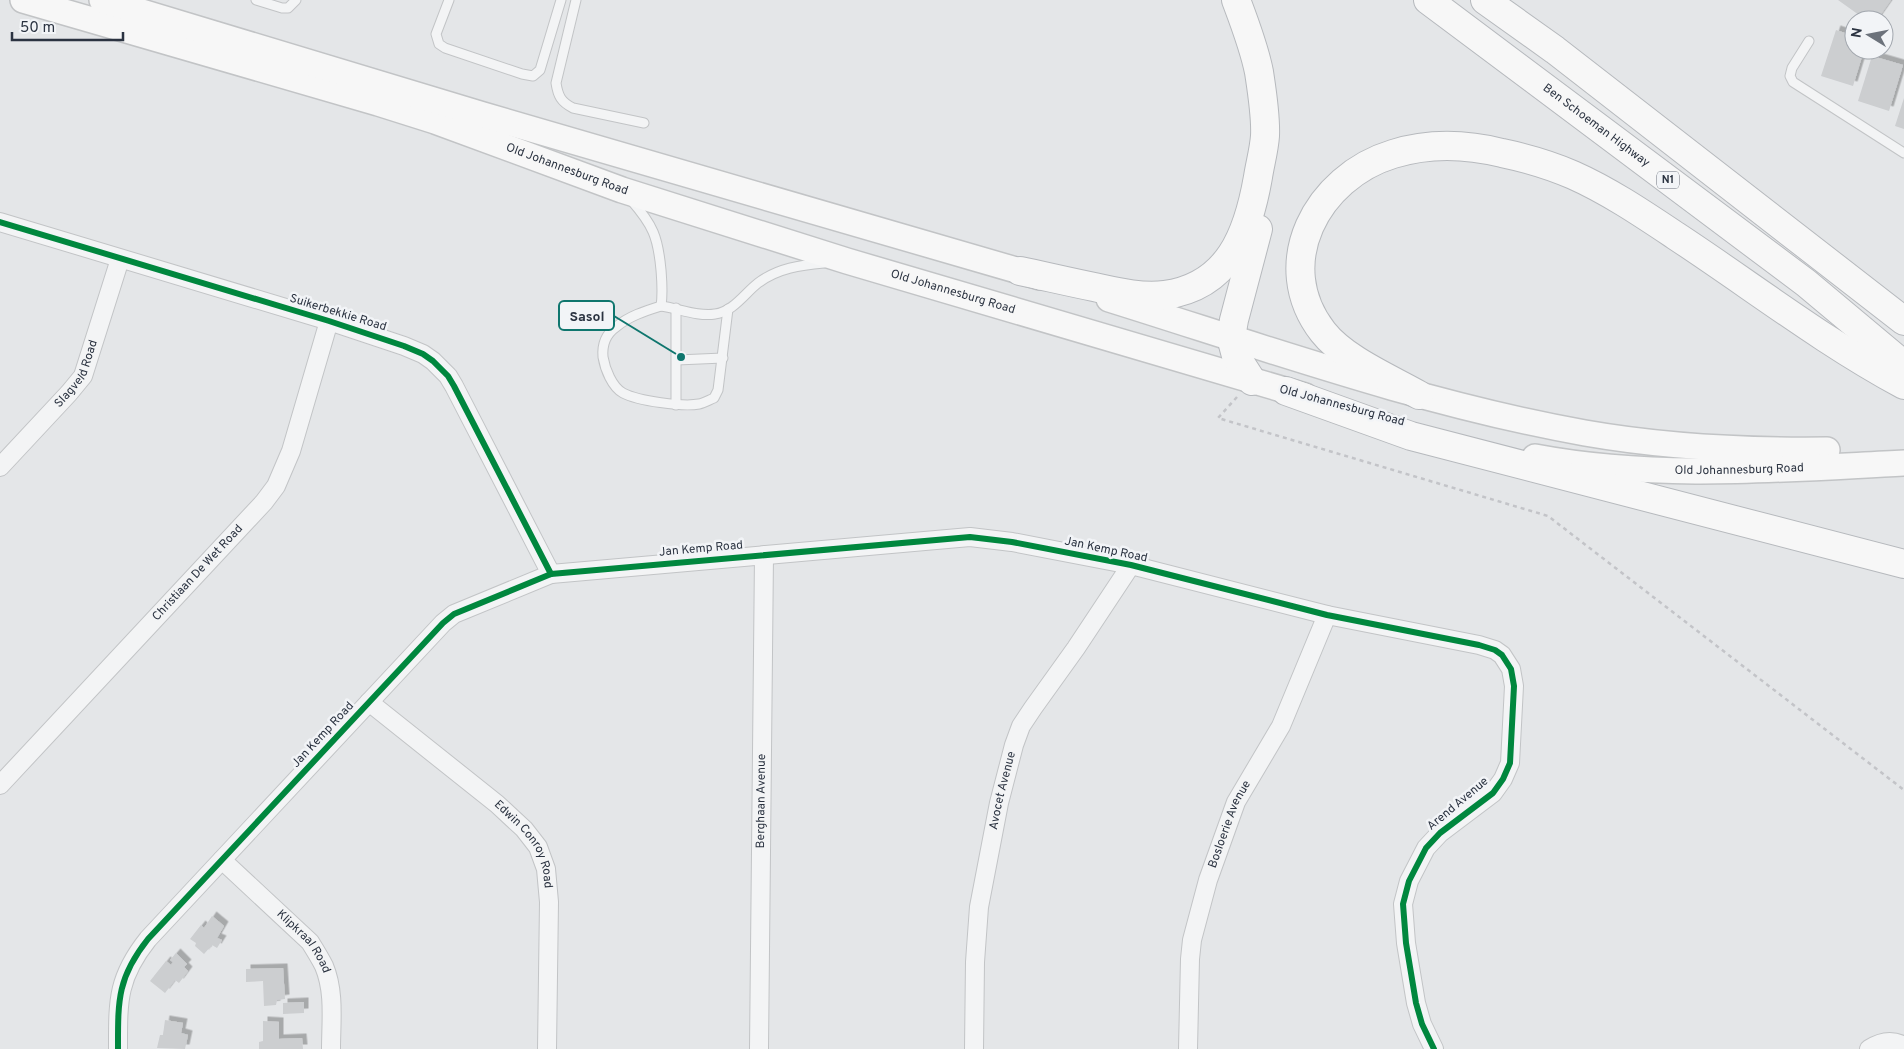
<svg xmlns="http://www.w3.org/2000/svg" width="1904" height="1049" viewBox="0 0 1904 1049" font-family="Overpass,sans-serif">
	<defs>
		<filter id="shadow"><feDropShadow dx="4.5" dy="-4.5" stdDeviation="0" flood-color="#0004"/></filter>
	</defs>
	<rect width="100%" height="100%" fill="#e4e6e8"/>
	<g fill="#ccced0" filter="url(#shadow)">
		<polygon points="1838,0 1891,0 1877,20 1866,20"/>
		<polygon points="1836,30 1854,36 1854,50 1864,50 1853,86 1821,76"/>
		<polygon points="1872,56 1903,65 1889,111 1858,101"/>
		<polygon points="1904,98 1904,129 1895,126"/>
		<polygon points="212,916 224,926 217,938 222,940 217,948 212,945 204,954 195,946 196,943 190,939 201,925 204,928"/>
		<polygon points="176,953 187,964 184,967 188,971 179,983 175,980 165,993 150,981 166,961 171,965 173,962 170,960"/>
		<polygon points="283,968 285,999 277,1000 276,1005 264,1006 263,981 246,982 246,969"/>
		<polygon points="304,1002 304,1013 283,1014 283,1003"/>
		<polygon points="165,1020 183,1023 181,1033 188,1035 185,1049 157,1048 160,1035 163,1035"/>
		<polygon points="263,1021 279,1022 279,1039 302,1038 303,1049 259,1049 259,1042 263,1041"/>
	</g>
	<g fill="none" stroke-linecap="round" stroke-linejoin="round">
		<defs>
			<g id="lane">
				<polyline points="256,0 282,8 288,8 296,0"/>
				<polyline points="449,0 436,34 439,44 445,48 522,74 533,76 540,70 561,0"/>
				<path d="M576,0L556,83C558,96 561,102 573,108L644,123"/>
				<polyline points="1809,41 1792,68 1790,76 1793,82 1904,153"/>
				<path d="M631,200C653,225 658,237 661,270C662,283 663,293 661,306C677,308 698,317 715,314C733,312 745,293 758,283C778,268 801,265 824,263"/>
				<path d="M661,306C645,311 629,316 616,327C606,334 602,345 603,357C605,369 612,387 623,393C638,401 683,407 699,404C704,403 709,400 714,398L718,390L728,309"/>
				<polyline points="676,308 676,405"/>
				<polyline points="677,360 723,358"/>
			</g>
			<g id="street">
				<polyline points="0,222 329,321 404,346 423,354 433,361 448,376 454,386 551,574"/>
				<path id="s1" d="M0,467L69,393L83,376L120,259"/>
				<path id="s2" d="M369,702L497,804L524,829L538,847L546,869L549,902L547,1049"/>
				<path id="s3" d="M0,785L264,502L276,486L291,451L329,321"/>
				<path id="s4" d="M222,860L310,942C315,950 320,958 324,966C335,992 331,1022 331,1049"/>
				<path d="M118,1049C118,1001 117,978 148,939L443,623L454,614L551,574L970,537L1012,542L1131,565L1327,615L1479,645L1495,650L1502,655L1511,669L1514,686L1510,763L1503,779L1493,793L1440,833L1426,848L1409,881L1403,904L1406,943L1416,1003L1422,1024L1434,1049"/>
				<path id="s5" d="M759,1049L764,555"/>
				<path id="s6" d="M974,1049L975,962L979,907L999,803L1014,745L1021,726L1033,708L1076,648L1131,565"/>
				<path id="s7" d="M1188,1049L1190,959L1192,940L1208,880L1236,802L1281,726L1327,615"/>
				<path d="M1869,1049C1880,1042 1892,1039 1904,1046"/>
			</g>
			<g id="secondary">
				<path id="s8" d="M23,0L378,103L435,121L622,190L847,261L1305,396"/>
				<polyline points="102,0 483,115 1040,277"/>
				<path d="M1109,299C1266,348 1423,404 1585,433C1665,447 1746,451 1827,450"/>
				<path id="s9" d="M1535,457C1656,480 1781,469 1904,463"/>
			</g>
			<g id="highway">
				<path id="s10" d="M1428,0L1806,283L1904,365"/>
				<polyline points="1485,0 1555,50 1904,321"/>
				<path d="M1020,271C1044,276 1069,282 1094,287C1117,292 1141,298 1165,295C1229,286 1248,234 1258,177C1260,164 1264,150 1265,136C1266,116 1262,92 1259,72C1254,47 1245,24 1236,0"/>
				<polyline points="1252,381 1236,356 1231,337 1234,320 1258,229"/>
				<polyline points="1286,391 1411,436 1904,564"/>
				<path d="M1419,395C1389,378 1344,359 1323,332C1270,264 1317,177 1393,154C1428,143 1466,144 1502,153C1526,158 1550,165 1573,175C1609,191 1643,214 1676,236C1752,286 1824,342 1904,385"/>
			</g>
		</defs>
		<use href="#lane" stroke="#c2c4c6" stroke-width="11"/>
		<use href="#street" stroke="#c2c4c6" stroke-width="20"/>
		<use href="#secondary" stroke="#c2c4c6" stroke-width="28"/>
		<use href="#highway" stroke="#b6b9bd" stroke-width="30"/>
		<polyline stroke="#c3c4c8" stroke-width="2.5" stroke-dasharray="4 4" stroke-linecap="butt" points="1237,397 1218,418 1548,516 1904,790"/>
		<use href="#lane" stroke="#f3f4f5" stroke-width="9"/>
		<use href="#street" stroke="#f3f4f5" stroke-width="18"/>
		<use href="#secondary" stroke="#f7f7f7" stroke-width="25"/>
		<use href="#highway" stroke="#f7f7f7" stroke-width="28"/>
		<defs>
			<g id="cycleway">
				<polyline points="0,222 329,321 404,346 423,354 433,361 448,376 454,386 551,574"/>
				<path d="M118,1049C118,1001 117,978 148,939L443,623L454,614L551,574L970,537L1012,542L1131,565L1327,615L1479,645L1495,650L1502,655L1511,669L1514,686L1510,763L1503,779L1493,793L1440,833L1426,848L1409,881L1403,904L1406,943L1416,1003L1422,1024L1434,1049"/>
			</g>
		</defs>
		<use href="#cycleway" stroke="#f2f4f7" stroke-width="9"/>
		<use href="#cycleway" stroke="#00873e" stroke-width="6"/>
	</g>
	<g text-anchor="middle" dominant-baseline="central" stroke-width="5" stroke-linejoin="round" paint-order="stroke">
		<rect fill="#f2f4f7" stroke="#676d78" stroke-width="1" x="1657" y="171.5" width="22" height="17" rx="4"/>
		<g font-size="11" font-weight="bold" fill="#2b3341">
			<text x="1668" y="180">N1</text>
		</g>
		<g font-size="12" fill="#2b3341" stroke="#f2f4f7">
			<text stroke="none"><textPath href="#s10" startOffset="210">Ben Schoeman Highway</textPath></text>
			<text stroke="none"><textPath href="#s8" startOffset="570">Old Johannesburg Road</textPath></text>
			<text stroke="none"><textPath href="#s8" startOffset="975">Old Johannesburg Road</textPath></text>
			<text transform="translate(338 313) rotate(17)">Suikerbekkie Road</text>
			<text stroke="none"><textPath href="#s1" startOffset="122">Slagveld Road</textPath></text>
			<text transform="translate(1342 406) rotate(15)">Old Johannesburg Road</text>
			<text stroke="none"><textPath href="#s9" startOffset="205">Old Johannesburg Road</textPath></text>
			<text transform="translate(701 549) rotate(-5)">Jan Kemp Road</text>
			<text transform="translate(1106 550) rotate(12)">Jan Kemp Road</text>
			<text stroke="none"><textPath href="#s3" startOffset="290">Christiaan De Wet Road</textPath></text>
			<text transform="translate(323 735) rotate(-47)">Jan Kemp Road</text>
			<text stroke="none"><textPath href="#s6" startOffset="261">Avocet Avenue</textPath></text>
			<text stroke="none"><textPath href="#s5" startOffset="248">Berghaan Avenue</textPath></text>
			<text transform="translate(1458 804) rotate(-40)">Arend Avenue</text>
			<text stroke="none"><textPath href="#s7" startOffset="231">Bosloerie Avenue</textPath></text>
			<text stroke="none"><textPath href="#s2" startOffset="214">Edwin Conroy Road</textPath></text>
			<text stroke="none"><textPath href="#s4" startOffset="116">Klipkraal Road</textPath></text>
		</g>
	</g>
	<path fill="none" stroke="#0f766e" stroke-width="2" d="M681 357L614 316"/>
	<circle fill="#0f766e" stroke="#f2f4f7" stroke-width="2" cx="681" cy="357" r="5"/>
	<rect fill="#f2f4f7" stroke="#0f766e" stroke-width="2" x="559" y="301" width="55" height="29" rx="5"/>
	<g font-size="14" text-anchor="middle" font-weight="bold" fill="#2b3341">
		<text x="587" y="321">Sasol</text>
	</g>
	<g transform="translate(1869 35) rotate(280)"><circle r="24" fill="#f2f4f7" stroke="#a2a7ae"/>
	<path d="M0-4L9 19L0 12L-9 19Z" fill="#6c727b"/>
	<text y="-8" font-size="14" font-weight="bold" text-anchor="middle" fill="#2b3341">N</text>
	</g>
	<path d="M12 32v8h111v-8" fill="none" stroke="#2b3341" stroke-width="2.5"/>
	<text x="20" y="32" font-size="15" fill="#2b3341" stroke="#f2f4f7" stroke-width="4" paint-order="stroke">50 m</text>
</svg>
